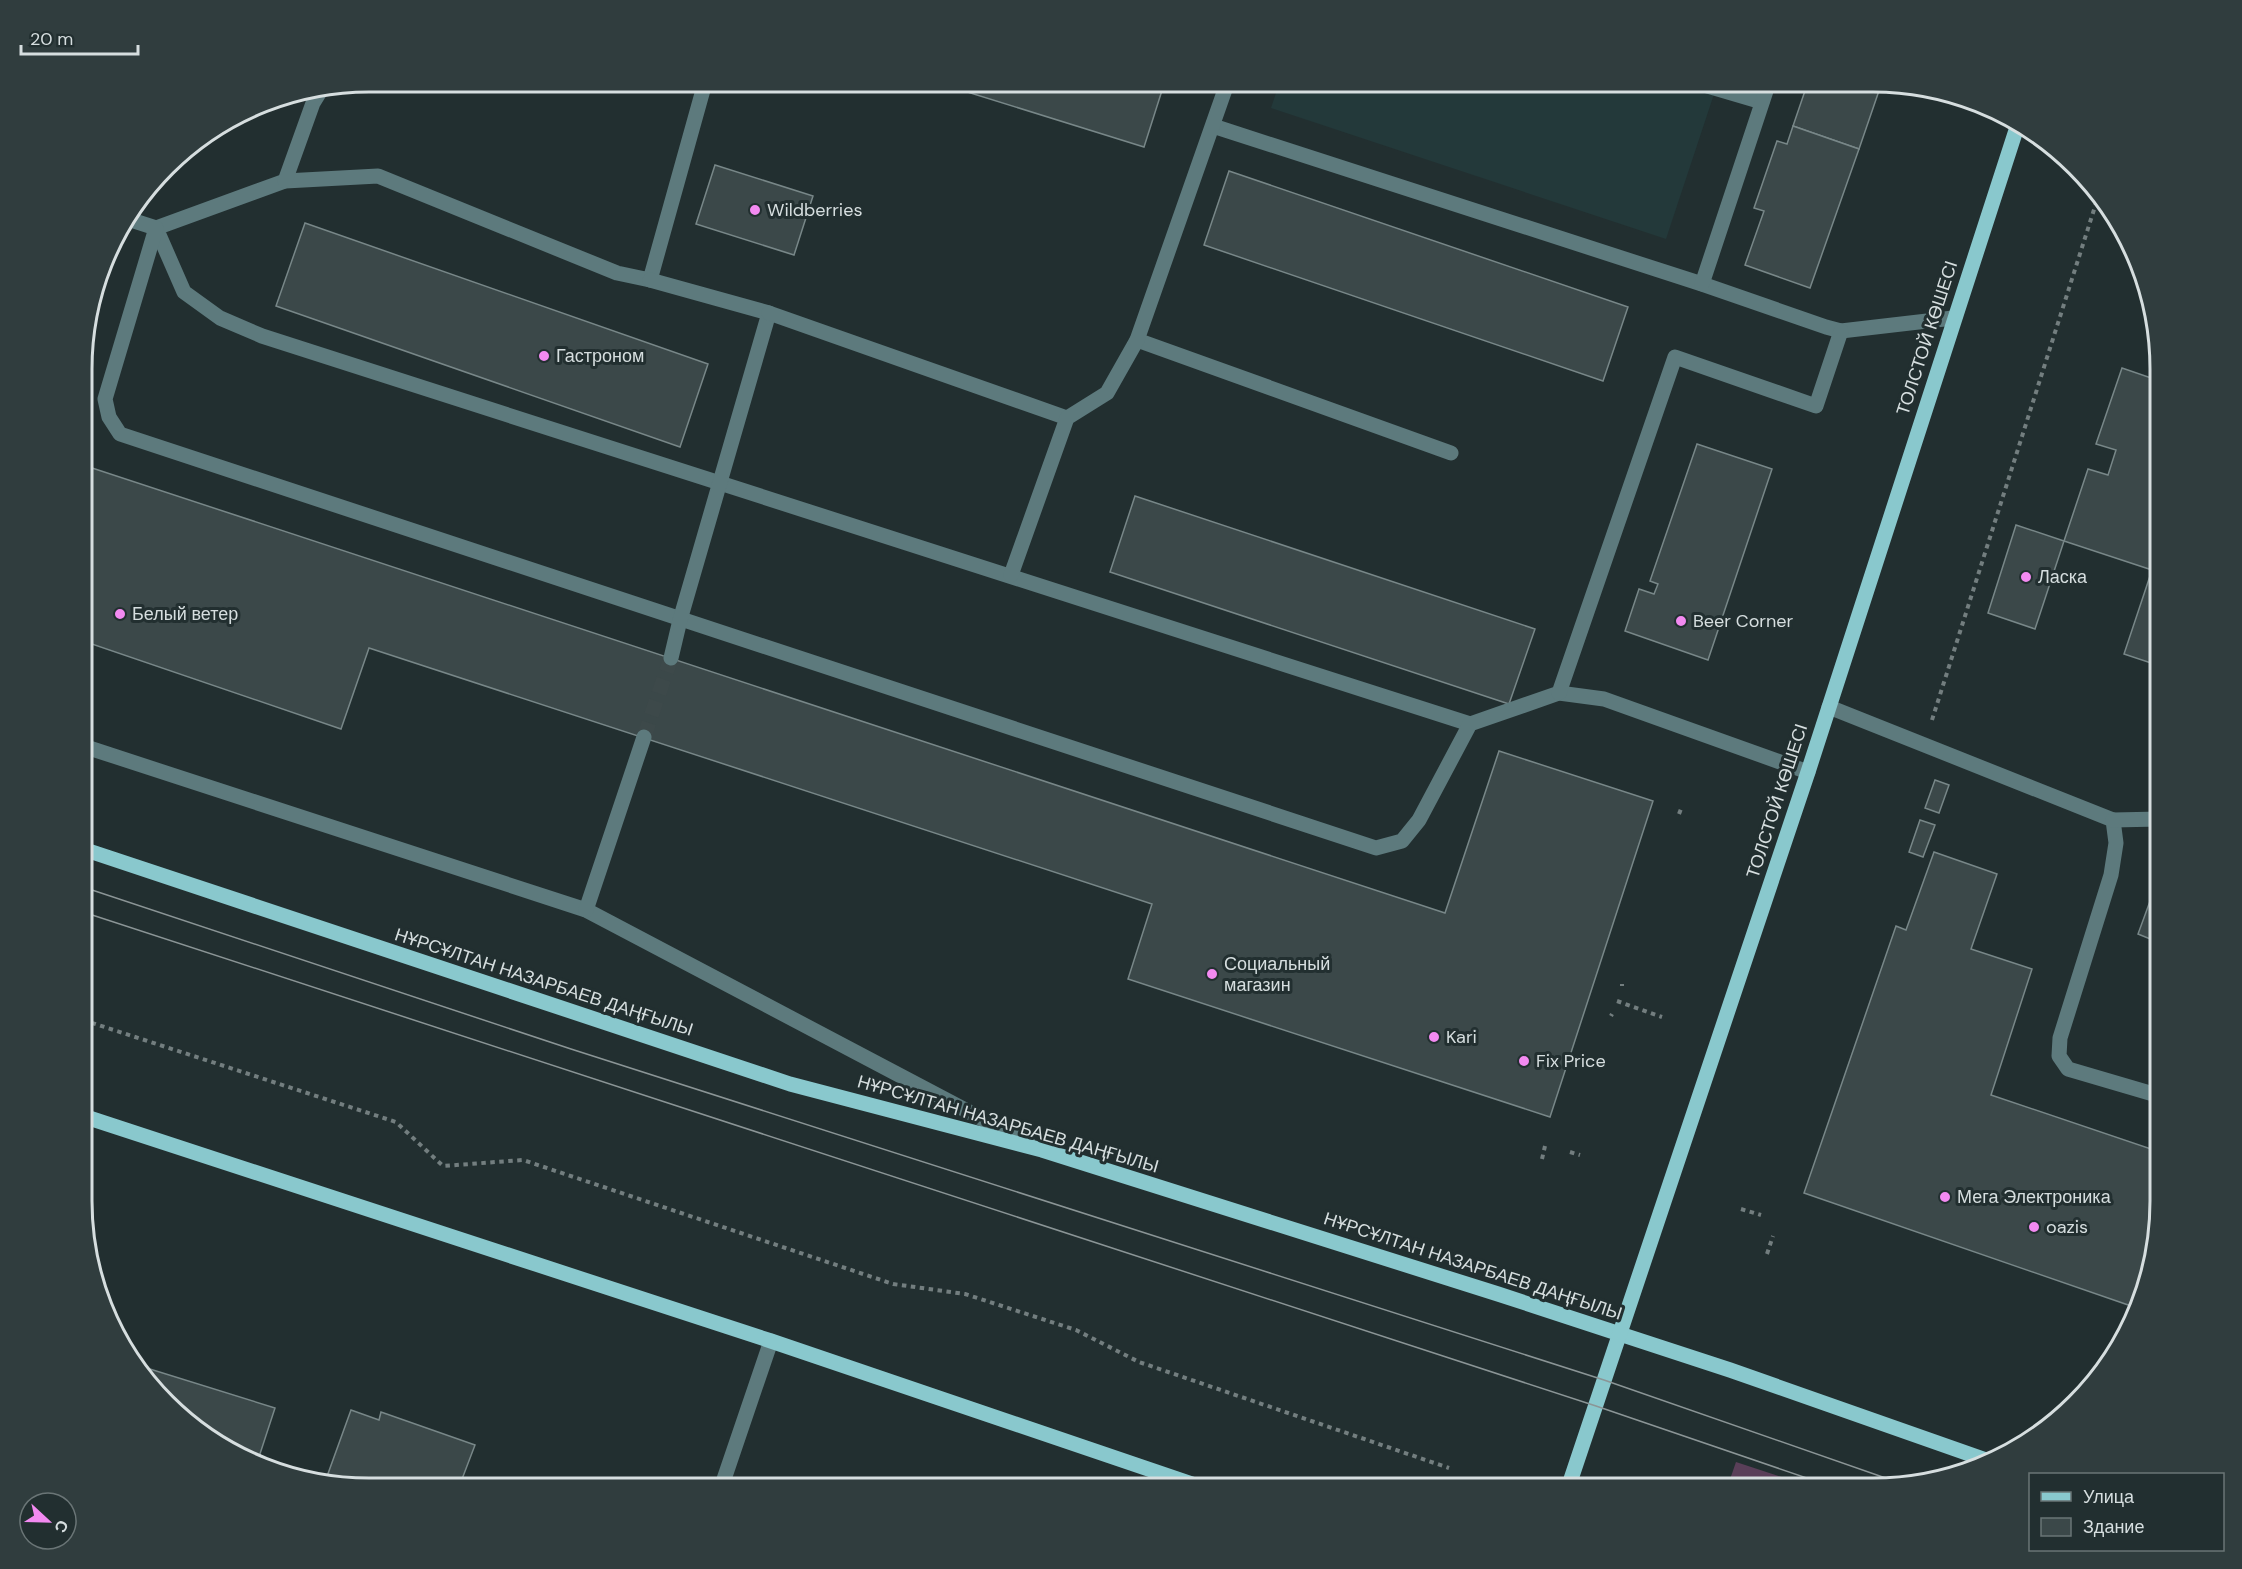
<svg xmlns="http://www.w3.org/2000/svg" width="2242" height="1569" viewBox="0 0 2242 1569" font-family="'DM Sans',sans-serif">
	<rect width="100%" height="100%" fill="#222f30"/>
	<polygon fill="#23393a" points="1280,81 1718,82 1666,239 1271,108"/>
	<polygon fill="#5a3f59" points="1736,1462 1815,1488 1727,1488"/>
	<g fill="#3b4849" stroke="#788788" stroke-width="1.5">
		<polygon points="932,81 1165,81 1144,147"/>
		<polygon points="1808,82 1882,82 1859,149 1793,126"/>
		<polygon points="1793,126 1859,149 1810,288 1745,265 1764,211 1754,208 1777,141 1787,144"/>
		<polygon points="715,165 813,196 794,255 696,224"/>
		<polygon points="1229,171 1628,307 1603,381 1204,245"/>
		<polygon points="305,223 708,364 680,447 276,306"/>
		<polygon points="2122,368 2160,381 2160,544 2152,570 2064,541 2088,469 2108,475 2116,450 2096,444"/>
		<polygon points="1697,444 1772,469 1708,660 1625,631 1639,589 1654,594 1658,584 1650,581"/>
		<polygon points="83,465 1445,913 1499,751 1653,801 1550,1117 1128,979 1152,904 369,648 341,729 83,641"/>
		<polygon points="1135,496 1535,629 1509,704 1110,572"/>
		<polygon points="2016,525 2064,541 2035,629 1988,613"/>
		<polygon points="2152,570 2160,573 2160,666 2124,654"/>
		<polygon points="1935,780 1949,785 1939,813 1925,808"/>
		<polygon points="1920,820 1935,825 1923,857 1909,852"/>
		<polygon points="1934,852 1997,874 1971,949 2032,969 1991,1095 2160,1152 2160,1219 2146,1293 2137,1308 1804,1193 1896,926 1906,930"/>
		<polygon points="2160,874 2160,943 2138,934"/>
		<polygon points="137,1365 275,1408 257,1463 194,1429"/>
		<polygon points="351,1410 379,1420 381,1412 475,1445 459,1487 350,1487 325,1482"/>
	</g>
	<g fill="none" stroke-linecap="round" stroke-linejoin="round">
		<polyline stroke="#3d494a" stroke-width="15" stroke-dasharray="15 8" stroke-linecap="butt" points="644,737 671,658"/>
		<g stroke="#737e7f" stroke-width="4" stroke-dasharray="4.5 4.5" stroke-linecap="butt">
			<polyline points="1932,720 2098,197"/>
			<polyline points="1679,814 1681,809"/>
			<polyline points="1622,986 1622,984"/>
			<polyline points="1617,1001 1662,1017"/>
			<polyline points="1611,1016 1612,1014"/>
			<polyline points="83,1020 396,1122 443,1166 523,1160 893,1284 965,1294 1076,1330 1139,1362 1449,1468"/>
			<polyline points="1570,1152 1580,1155"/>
			<polyline points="1542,1159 1545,1146"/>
			<polyline points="1741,1209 1761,1215"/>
			<polyline points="1767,1254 1773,1236"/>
		</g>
		<g stroke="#5d7a7d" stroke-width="15">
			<polyline points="702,81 703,90 650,280 617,273 378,176 285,181 156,228 184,292 220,318 262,336 1470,724"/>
			<polyline points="1694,82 1762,102"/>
			<polyline points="1213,126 1702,284 1826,327 1841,331 1953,318"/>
			<polyline points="285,181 313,103 321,90"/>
			<polyline points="128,219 156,228 105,399 109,417 120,434 1376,848 1402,841 1419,820 1470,724 1559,693 1604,699 1808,772"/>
			<polyline points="650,280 769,313 680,620 671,658"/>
			<polyline points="1702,284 1769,82"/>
			<polyline points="769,313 1067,418"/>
			<polyline points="1137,340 1451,453"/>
			<polyline points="1011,575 1067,418 1107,393 1137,340 1228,81"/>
			<polyline points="1559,693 1675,357 1816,406 1841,331"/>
			<polyline points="1829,707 2113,820 2116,843 2111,875 2060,1038 2059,1056 2068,1069 2160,1096"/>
			<polyline points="83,746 586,910 1028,1143"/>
			<polyline points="2113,820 2160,819"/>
			<polyline points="586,910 644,737"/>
			<polyline points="721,1488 771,1341"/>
		</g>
		<g stroke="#89c8cd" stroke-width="15">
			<polyline points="83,849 790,1084 1042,1150 1498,1294 1730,1370 1989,1461"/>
			<polyline points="83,1116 771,1341 1204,1488"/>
			<polyline points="1568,1488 1808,772 2018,124"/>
		</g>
		<g stroke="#8b9596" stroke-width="1.5">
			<polyline points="83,887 571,1049 1604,1380 1897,1482"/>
			<polyline points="83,912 1596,1406 1836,1488"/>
		</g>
	</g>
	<g fill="#f38af1" stroke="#222f30" stroke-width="2">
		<circle cx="755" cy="210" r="6"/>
		<circle cx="544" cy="356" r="6"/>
		<circle cx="2026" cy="577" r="6"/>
		<circle cx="120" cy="614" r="6"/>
		<circle cx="1681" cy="621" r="6"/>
		<circle cx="1212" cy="974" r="6"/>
		<circle cx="1434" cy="1037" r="6"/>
		<circle cx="1524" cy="1061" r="6"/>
		<circle cx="1945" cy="1197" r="6"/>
		<circle cx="2034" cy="1227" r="6"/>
	</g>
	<g text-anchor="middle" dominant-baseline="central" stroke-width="6" stroke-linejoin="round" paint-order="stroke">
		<g font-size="18" fill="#d6dedf" stroke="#222f30" text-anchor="start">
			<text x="767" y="210">Wildberries</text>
			<text x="556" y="356">Гастроном</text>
			<text x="2038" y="577">Ласка</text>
			<text x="132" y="614">Белый ветер</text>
			<text x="1693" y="621">Beer Corner</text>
			<text x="1224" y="964">Социальный<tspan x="1224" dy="21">магазин</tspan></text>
			<text x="1446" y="1037">Kari</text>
			<text x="1536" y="1061">Fix Price</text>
			<text x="1957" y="1197">Мега Электроника</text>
			<text x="2046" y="1227">oazis</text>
		</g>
		<g font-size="18" fill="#d6dedf" stroke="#222f30">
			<text transform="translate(1927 338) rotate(-72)">ТОЛСТОЙ КӨШЕСІ</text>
			<text transform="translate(1777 801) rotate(-72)">ТОЛСТОЙ КӨШЕСІ</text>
			<text transform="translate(544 982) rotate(18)">НҰРСҰЛТАН НАЗАРБАЕВ ДАҢҒЫЛЫ</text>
			<text transform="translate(1008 1124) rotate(16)">НҰРСҰЛТАН НАЗАРБАЕВ ДАҢҒЫЛЫ</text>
			<text transform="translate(1473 1266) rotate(18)">НҰРСҰЛТАН НАЗАРБАЕВ ДАҢҒЫЛЫ</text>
		</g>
	</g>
	<path d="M0 0H2242V1569H0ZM369 92H1873A277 277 0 0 1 2150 369V1201A277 277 0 0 1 1873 1478H369A277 277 0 0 1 92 1201V369A277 277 0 0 1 369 92Z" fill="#303d3e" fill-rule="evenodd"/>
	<path fill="none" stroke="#d6dedf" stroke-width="3" d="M369 92H1873A277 277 0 0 1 2150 369V1201A277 277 0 0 1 1873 1478H369A277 277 0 0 1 92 1201V369A277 277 0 0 1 369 92Z"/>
	<rect x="2029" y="1473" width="195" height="78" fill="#222f30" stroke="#6a7576" stroke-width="1.5"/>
	<rect x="2041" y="1492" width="30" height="9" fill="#89c8cd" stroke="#6a7576" stroke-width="1.5"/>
	<text x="2083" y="1503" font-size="18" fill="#d6dedf">Улица</text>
	<rect x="2041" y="1518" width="30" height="18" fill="#3b4849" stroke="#6a7576" stroke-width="1.5"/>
	<text x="2083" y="1533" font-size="18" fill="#d6dedf">Здание</text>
	<g transform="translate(48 1521) rotate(112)"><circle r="28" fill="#222f30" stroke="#6a7576" stroke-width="1.5"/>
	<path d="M0-4.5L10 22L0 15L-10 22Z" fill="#f38af1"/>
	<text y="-9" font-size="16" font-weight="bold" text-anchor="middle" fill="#d6dedf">С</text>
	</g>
	<path d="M21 45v9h117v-9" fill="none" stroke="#d6dedf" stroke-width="3"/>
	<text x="30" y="45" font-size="18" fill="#d6dedf" stroke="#222f30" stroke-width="4.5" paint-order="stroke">20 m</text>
</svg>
